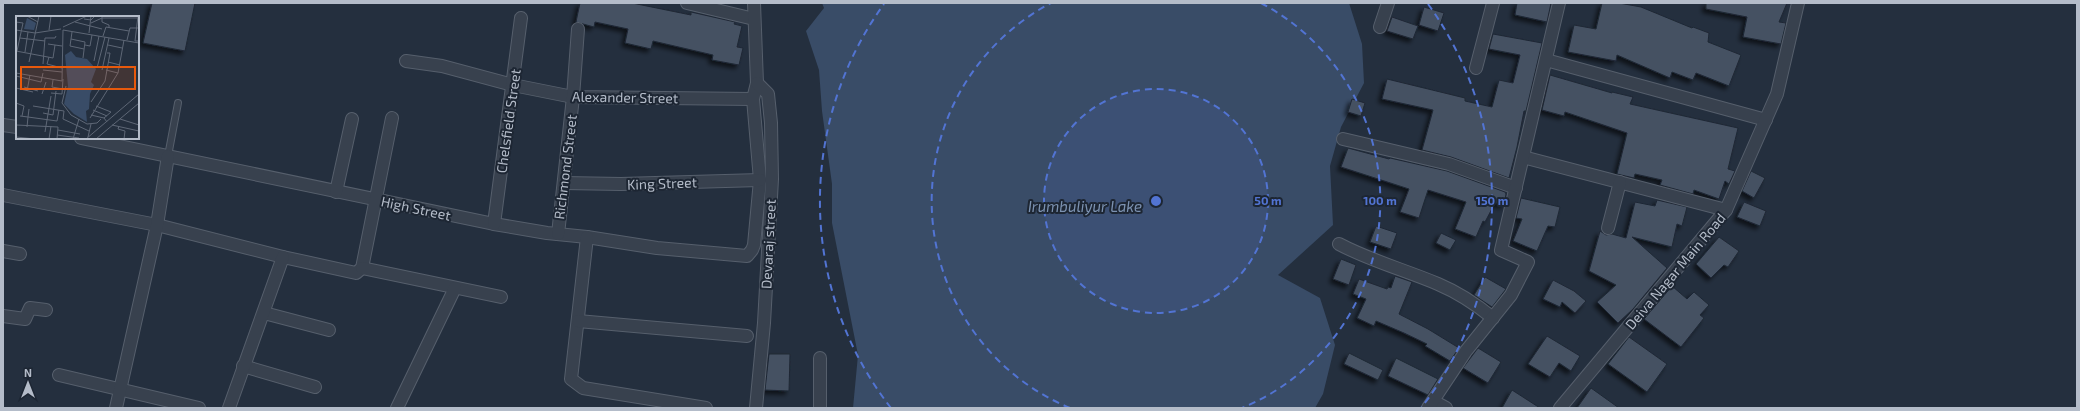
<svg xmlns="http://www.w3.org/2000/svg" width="2080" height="411" viewBox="0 0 2080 411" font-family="'Exo 2',sans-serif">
	<defs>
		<filter id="shadow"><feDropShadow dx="-3.5" dy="3.5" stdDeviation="2" flood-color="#0009"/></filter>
	</defs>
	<rect width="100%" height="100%" fill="#242f3e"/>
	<polygon fill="#394c67" points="822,3 1349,3 1362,44 1364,83 1341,127 1330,166 1333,225 1278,275 1320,298 1335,345 1323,394 1315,408 853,408 858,355 832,223 832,184 822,111 819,70 806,31 824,8"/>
	<g fill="#455162" stroke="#1f2835" filter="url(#shadow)">
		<polygon points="152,3 195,3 185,51 143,43"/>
		<polygon points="580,3 632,3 691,15 691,12 735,22 734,24 742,26 737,47 743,48 739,65 712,60 713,55 653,41 651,49 625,43 628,29 595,22 594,27 576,22"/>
		<polygon points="1517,3 1551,3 1547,22 1515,15"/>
		<polygon points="1602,3 1619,3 1641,7 1692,28 1693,27 1709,33 1708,42 1741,55 1729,86 1696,73 1693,80 1672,72 1670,78 1617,55 1616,61 1568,52 1574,25 1596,29"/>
		<polygon points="1706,3 1787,3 1779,22 1786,23 1781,44 1743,37 1747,17 1706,9"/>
		<polygon points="1424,7 1444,13 1438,31 1419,25"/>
		<polygon points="1392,17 1418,26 1413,39 1387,31"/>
		<polygon points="1493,34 1542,43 1526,111 1524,111 1517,147 1509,178 1451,157 1422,150 1433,110 1382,99 1387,79 1465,98 1465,101 1492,107 1499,80 1513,83 1520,55 1489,49"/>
		<polygon points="1550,75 1612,93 1612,92 1633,97 1630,104 1738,128 1728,169 1735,171 1729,184 1725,181 1719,199 1694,190 1693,194 1660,185 1662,180 1635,174 1634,178 1617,174 1627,133 1565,112 1564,116 1542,110"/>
		<polygon points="1352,99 1365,103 1361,116 1348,112"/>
		<polygon points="1348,148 1389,159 1390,158 1447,171 1505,192 1506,194 1504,205 1495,203 1485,222 1483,221 1476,237 1455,229 1466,202 1428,190 1419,218 1400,212 1409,189 1341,167"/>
		<polygon points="1751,171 1765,178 1754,198 1742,191"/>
		<polygon points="1521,198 1560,207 1555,227 1548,226 1537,251 1513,241 1522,219 1516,218"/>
		<polygon points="1657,200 1687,207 1682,226 1677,224 1672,247 1632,237 1667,268 1633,309 1618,323 1597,302 1616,285 1589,271 1600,231 1606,235 1612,234 1626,238 1635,202 1655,206"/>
		<polygon points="1744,202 1766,211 1760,226 1737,217"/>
		<polygon points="1376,226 1397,233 1391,249 1370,242"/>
		<polygon points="1441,233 1456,240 1450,250 1436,243"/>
		<polygon points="1719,237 1739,251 1728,267 1724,265 1711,278 1696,264"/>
		<polygon points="1341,259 1356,265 1349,285 1333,279"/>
		<polygon points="1395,276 1412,282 1399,314 1428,329 1459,348 1450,361 1425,346 1427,344 1404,333 1376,321 1374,326 1357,318 1366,299 1353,294 1359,279 1387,289 1388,287 1391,288"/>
		<polygon points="1485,277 1506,289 1492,307 1474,295"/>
		<polygon points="1553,280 1574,291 1586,301 1575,313 1562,302 1560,307 1543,299"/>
		<polygon points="1672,286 1687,299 1694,292 1709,305 1700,315 1704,318 1681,347 1644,319"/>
		<polygon points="1547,336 1580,356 1571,371 1559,363 1550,377 1528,364"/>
		<polygon points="1629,337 1667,364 1647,392 1608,364"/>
		<polygon points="1478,348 1501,362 1488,383 1463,368"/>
		<polygon points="1349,353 1383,370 1378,380 1344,364"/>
		<polygon points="769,354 790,354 789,391 765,390"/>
		<polygon points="1396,358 1438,379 1428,395 1388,376"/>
		<polygon points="1591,388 1619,408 1577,408"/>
		<polygon points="1512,390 1540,408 1502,408"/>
	</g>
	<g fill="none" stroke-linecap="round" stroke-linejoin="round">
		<defs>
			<polyline id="service" points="168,156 178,103"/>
			<g id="minor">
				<polyline points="687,3 754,19"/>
				<polyline points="1380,27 1388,3"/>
				<polyline points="1546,60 1766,120"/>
				<polyline points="406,61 442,66 513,85 573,97 753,99"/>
				<polyline points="1476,68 1493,3"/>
				<polyline points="3,125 17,127"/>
				<polyline points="81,138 494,224 547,233 587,237 657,248 747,256 752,250 754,245 760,180 753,99 757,83 754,3"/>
				<polyline points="1343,139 1449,164 1516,188"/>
				<polyline points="1523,157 1726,210"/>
				<polyline points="564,183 621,184 760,180"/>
				<polyline points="336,192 352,119"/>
				<polyline points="3,195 157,225 283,257 356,273 362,268 392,118"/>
				<polyline points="494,224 521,18"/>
				<polyline points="1608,228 1620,182"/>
				<polyline points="558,234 573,97 578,29"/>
				<polyline points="587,237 571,379 583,388 706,408"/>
				<path d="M1339,244C1371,261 1405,270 1438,284C1457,292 1477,305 1493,318"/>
				<polyline points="3,251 20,254"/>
				<polyline points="362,268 501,297"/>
				<polyline points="264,313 329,330"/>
				<polyline points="3,316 25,319 30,308 46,310"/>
				<polyline points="578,321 747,336"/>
				<polyline points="820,358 820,408"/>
				<polyline points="243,366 315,387"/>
				<polyline points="59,375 199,408"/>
				<polyline points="1433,401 1446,408"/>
				<polyline points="116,408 157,225 168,156"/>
				<polyline points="229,408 283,257"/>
				<polyline points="397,408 455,288"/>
				<polyline points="756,408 764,323 772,179 771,123 768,94 757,83"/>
				<polyline points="1428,408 1466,351 1511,295 1528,262 1501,250 1559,3"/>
				<polyline points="1560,408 1726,210 1777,94 1798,3"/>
			</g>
		</defs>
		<use href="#service" stroke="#565f6c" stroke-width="8"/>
		<use href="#minor" stroke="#565f6c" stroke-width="14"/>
		<use href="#service" stroke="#38414e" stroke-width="6"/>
		<use href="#minor" stroke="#38414e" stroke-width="12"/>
	</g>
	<circle cx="1156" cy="201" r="112" fill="#5274d3" fill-opacity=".12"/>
	<g fill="none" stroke="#5274d3" stroke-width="2" stroke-dasharray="7 5">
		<circle cx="1156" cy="201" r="112"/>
		<path d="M1070 408A224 224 0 0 1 1051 3M1261 3A224 224 0 0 1 1242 408"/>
		<path d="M891 408A336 336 0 0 1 884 4M1428 4A336 336 0 0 1 1421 408"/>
	</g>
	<g text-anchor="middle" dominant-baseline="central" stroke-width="4" stroke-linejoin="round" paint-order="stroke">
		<g font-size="14" fill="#b4bcc9" stroke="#1d2633">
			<text transform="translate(625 97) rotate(1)">Alexander Street</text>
			<text transform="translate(508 121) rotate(-82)">Chelsfield Street</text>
			<text transform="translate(565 167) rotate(-83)">Richmond Street</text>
			<text transform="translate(662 183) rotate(-2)">King Street</text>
			<text transform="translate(416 208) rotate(12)">High Street</text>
			<text transform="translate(768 244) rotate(-87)">Devaraj street</text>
			<text transform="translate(1675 271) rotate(-50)">Deiva Nagar Main Road</text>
		</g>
		<g font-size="15" font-style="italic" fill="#7c92b1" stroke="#1d2633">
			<text x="1085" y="206">Irumbuliyur Lake</text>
		</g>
	</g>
	<g transform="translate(16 16)">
		<rect width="123" height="123" fill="#242f3e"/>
		<path d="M11,2L20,7L18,14L8,13ZM55,35L60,41L71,43L80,53L75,66L78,69L74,78L73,93L70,95L71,106L58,98L48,88L52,70L49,39Z" fill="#394c67"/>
		<path fill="none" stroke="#5e6776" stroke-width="1" d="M11,0L22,6M86,0V6L93,9V12M122,0L119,25H123M86,2H122M68,3L75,4L79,0M0,6L7,7L1,35M59,6L86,13M75,7L86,2M47,11L71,0M0,14L19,17L45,13M33,14L35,0M47,14L123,27M56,16L54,30L68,33M73,17L75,0M87,20L90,11L113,15M4,22L29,25M55,23L69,26L67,42M111,24L114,12H123M32,28L46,30M69,29L74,30L76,19M92,29L106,32M0,35L37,42L39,29M9,36L12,16M33,41L31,48L46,52M78,45L83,20M13,46L23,0M92,46L104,49M27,48L29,22H39L40,20M81,52L89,21M27,54L46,56M86,54L93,22M90,54L102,57M0,57L46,65L47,14M0,60L25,66L27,57M37,64L36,71L47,73M50,70L46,87L55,99L71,108L81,107L85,103M8,71L22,75M0,72L17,76M11,75L14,59M35,77L46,78L47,63M26,78L30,66M75,86L89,65L94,37H91M0,87L8,90L6,100M17,90L48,95M80,90L95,96L88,102M77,94L91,100M48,95L47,103L73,115M27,97L37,99L40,75M75,99L88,102L91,106M4,100L12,101L13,93M74,102L102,57L108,24M104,103L123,109M0,109L42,111L41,123M96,109L123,115M103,110L102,113L109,115L108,123M11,111L12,101L41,105L43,94M42,114L64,118M29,116L35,80M41,119L63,122M0,121L19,123M72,121L75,108M33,123L35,110M57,123L63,103M70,123L123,78M80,123L123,87"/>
		<path fill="#e8590c" fill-opacity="0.15" stroke="#e8590c" stroke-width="2" d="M5,51H119V73H5Z"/>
		<rect width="123" height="123" fill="none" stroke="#b4bcc9" stroke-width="2"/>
	</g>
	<circle cx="1156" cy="201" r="6" fill="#5274d3" stroke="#1d2633" stroke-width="2"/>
	<g font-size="12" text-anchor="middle" font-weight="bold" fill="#5274d3" stroke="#1d2633" stroke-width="4" stroke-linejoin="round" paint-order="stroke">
		<text x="1268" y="205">50 m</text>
		<text x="1380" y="205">100 m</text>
		<text x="1492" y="205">150 m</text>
	</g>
	<rect width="2080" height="411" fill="none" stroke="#b4bcc9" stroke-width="8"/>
	<g transform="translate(28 383)" stroke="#1d2633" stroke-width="3" paint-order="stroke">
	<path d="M0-3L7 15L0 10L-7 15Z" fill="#b4bcc9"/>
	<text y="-6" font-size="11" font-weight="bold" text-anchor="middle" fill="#b4bcc9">N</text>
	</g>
</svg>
